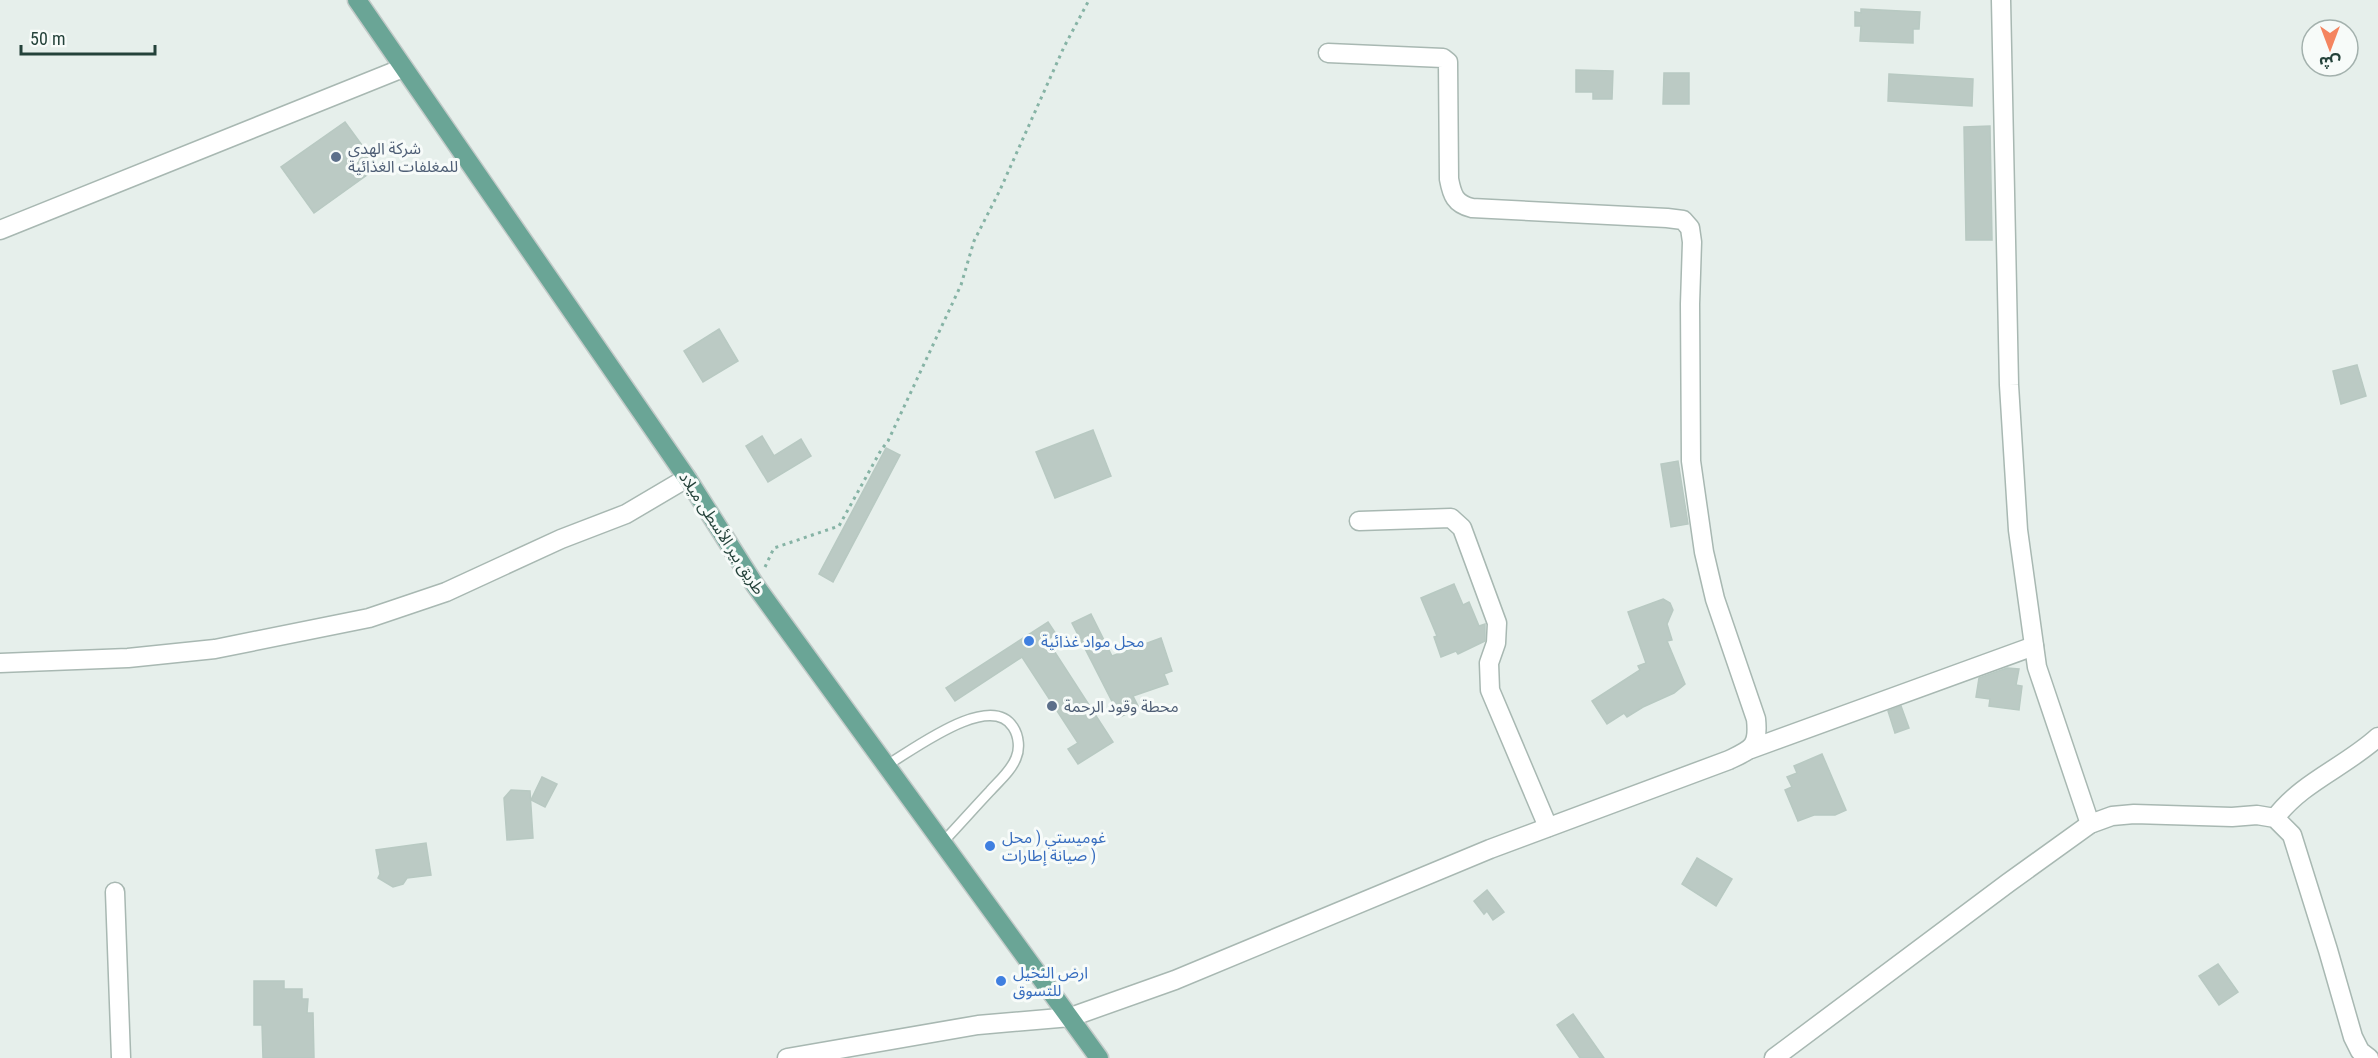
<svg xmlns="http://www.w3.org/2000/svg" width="2378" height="1058" viewBox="0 0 2378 1058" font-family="'Roboto Condensed','Noto Sans Arabic',sans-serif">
	<rect width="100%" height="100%" fill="#e6efeb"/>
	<g fill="#bbcac4" stroke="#b8c9c2" stroke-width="1.5">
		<polygon points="1861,9 1920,12 1919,29 1913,29 1913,43 1860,41 1861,26 1855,26 1855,12 1861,13"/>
		<polygon points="1576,70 1613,71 1612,99 1593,99 1593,92 1576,92"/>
		<polygon points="1664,73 1689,73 1689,104 1663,104"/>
		<polygon points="1889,74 1973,79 1972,106 1888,101"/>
		<polygon points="345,122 378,167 314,213 281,167"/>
		<polygon points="1990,126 1992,240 1966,240 1964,127"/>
		<polygon points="719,329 738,361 703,382 684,351"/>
		<polygon points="2357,365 2366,396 2341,404 2333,371"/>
		<polygon points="1093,430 1111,476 1055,498 1036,452"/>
		<polygon points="762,436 774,456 801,439 811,456 768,482 746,446"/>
		<polygon points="886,448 900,455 833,582 819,574"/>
		<polygon points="1678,461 1688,524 1671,527 1661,464"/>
		<polygon points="1454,584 1463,605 1469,602 1479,626 1485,624 1485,641 1458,654 1456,651 1441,657 1434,637 1437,636 1421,598"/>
		<polygon points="1663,599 1670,603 1673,610 1667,624 1672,640 1667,641 1685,684 1674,693 1643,707 1627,717 1624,713 1607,724 1592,701 1640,670 1638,666 1646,663 1628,612"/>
		<polygon points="1091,614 1112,656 1161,638 1172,671 1164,674 1168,684 1133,696 1139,708 1120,717 1072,623"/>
		<polygon points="1048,622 1056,634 1047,640 1113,742 1078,764 1068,749 1078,743 1022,657 955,701 946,688"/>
		<polygon points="2007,668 2019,669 2016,685 2022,686 2019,710 1989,706 1990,699 1976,697 1979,678"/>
		<polygon points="1901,706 1909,728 1895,733 1888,711"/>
		<polygon points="1822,754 1846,810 1835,815 1814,815 1798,821 1785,790 1792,787 1787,777 1797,773 1794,766"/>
		<polygon points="542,777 557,784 545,807 531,800"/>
		<polygon points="511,790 530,791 533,838 507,840 504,798"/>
		<polygon points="426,843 431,875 407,878 403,884 393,887 378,878 380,874 376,850"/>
		<polygon points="1697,858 1732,879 1716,906 1682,884"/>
		<polygon points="1487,890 1504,912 1493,920 1487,911 1484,914 1474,901"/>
		<polygon points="2218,964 2238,992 2219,1005 2199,976"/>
		<polygon points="254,981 284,981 284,989 302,989 302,999 308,999 307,1013 313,1013 314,1058 263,1058 262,1025 254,1025"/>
		<polygon points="1573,1014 1604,1058 1580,1058 1557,1025"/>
	</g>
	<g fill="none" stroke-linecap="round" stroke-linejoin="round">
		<defs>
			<path id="service" d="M887,765C913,750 990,691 1013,727C1019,736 1020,749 1016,758C1011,771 999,781 990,791C974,808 959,825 943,842"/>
			<g id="minor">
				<polyline points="2001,0 2009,385 2018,530 2037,667 2090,824"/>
				<polyline points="0,230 403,68"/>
				<polyline points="1359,521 1451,518 1462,528 1497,623 1496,643 1489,663 1490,690 1548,827"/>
				<polyline points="0,663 128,658 215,649 369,618 446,592 561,539 626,514 687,478"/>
				<polyline points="1751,749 2034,646"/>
				<path d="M2275,818C2302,782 2345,767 2378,737"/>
				<polyline points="115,892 121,1058"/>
				<path d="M787,1058L978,1025L1071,1017L1175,980L1490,849L1729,760C1752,749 1759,747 1756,719L1715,599L1704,552L1691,461L1690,304L1692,242L1690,228L1683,220L1667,218L1472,208C1455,204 1452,195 1449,179L1448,62L1443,58L1328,53"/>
				<polyline points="1774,1058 2008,883 2090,824 2112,816 2134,814 2232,817 2257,815 2275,818 2292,835 2328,950 2353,1037 2360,1051 2369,1058"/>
			</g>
			<polyline id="primary" points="357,0 687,478 755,585 1099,1058"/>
		</defs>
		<use href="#service" stroke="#a8b8b2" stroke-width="12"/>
		<use href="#minor" stroke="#a8b8b2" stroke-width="21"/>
		<use href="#primary" stroke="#c2cac8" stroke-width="21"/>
		<polyline stroke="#86b3a5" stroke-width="3" stroke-dasharray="3 4.5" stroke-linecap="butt" points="765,567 774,548 839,526 881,450 888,441 961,285 974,241 1000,190 1064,47 1089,0"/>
		<use href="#service" stroke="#fff" stroke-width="9"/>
		<use href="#minor" stroke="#fff" stroke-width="18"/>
		<use href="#primary" stroke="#6aa596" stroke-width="18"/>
	</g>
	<g fill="#5c6f8a" stroke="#f7fbf9" stroke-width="2">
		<circle cx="336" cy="157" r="6"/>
		<circle cx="1052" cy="706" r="6"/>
	</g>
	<g fill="#3f7fe0" stroke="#f7fbf9" stroke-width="2">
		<circle cx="1029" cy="641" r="6"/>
		<circle cx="990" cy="846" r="6"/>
		<circle cx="1001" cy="981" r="6"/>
	</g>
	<g text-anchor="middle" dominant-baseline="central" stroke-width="6" stroke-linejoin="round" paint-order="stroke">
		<g font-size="16" fill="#4e5e75" stroke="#f7fbf9" text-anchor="start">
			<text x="348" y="148">شركة الهدي<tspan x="348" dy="18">للمغلفات الغذائية</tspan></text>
			<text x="1064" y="706">محطة وقود الرحمة</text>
		</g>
		<g font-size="16" fill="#24423a" stroke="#f7fbf9">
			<text transform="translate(722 533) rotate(57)">طريق بير الأسطى ميلاد</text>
		</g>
		<g font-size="16" fill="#366cbe" stroke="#f7fbf9" text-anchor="start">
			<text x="1041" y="641">محل مواد غذائية</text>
			<text x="1002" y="837">غوميستي ( محل<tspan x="1002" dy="18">صيانة إطارات )</tspan></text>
			<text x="1013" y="972">ارض النخيل<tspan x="1013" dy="18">للتسوق</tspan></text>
		</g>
	</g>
	<g transform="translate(2330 48) rotate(180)"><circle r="28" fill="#f7fbf9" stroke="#a3b1ad" stroke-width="1.5"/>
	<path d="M0-4.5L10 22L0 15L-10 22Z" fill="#f4845f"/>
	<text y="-9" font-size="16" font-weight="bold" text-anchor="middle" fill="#24423a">ش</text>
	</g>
	<path d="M21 45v9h134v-9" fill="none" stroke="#24423a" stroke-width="3"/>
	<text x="30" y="45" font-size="18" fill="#24423a" stroke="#f7fbf9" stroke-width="4.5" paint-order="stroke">50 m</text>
</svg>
